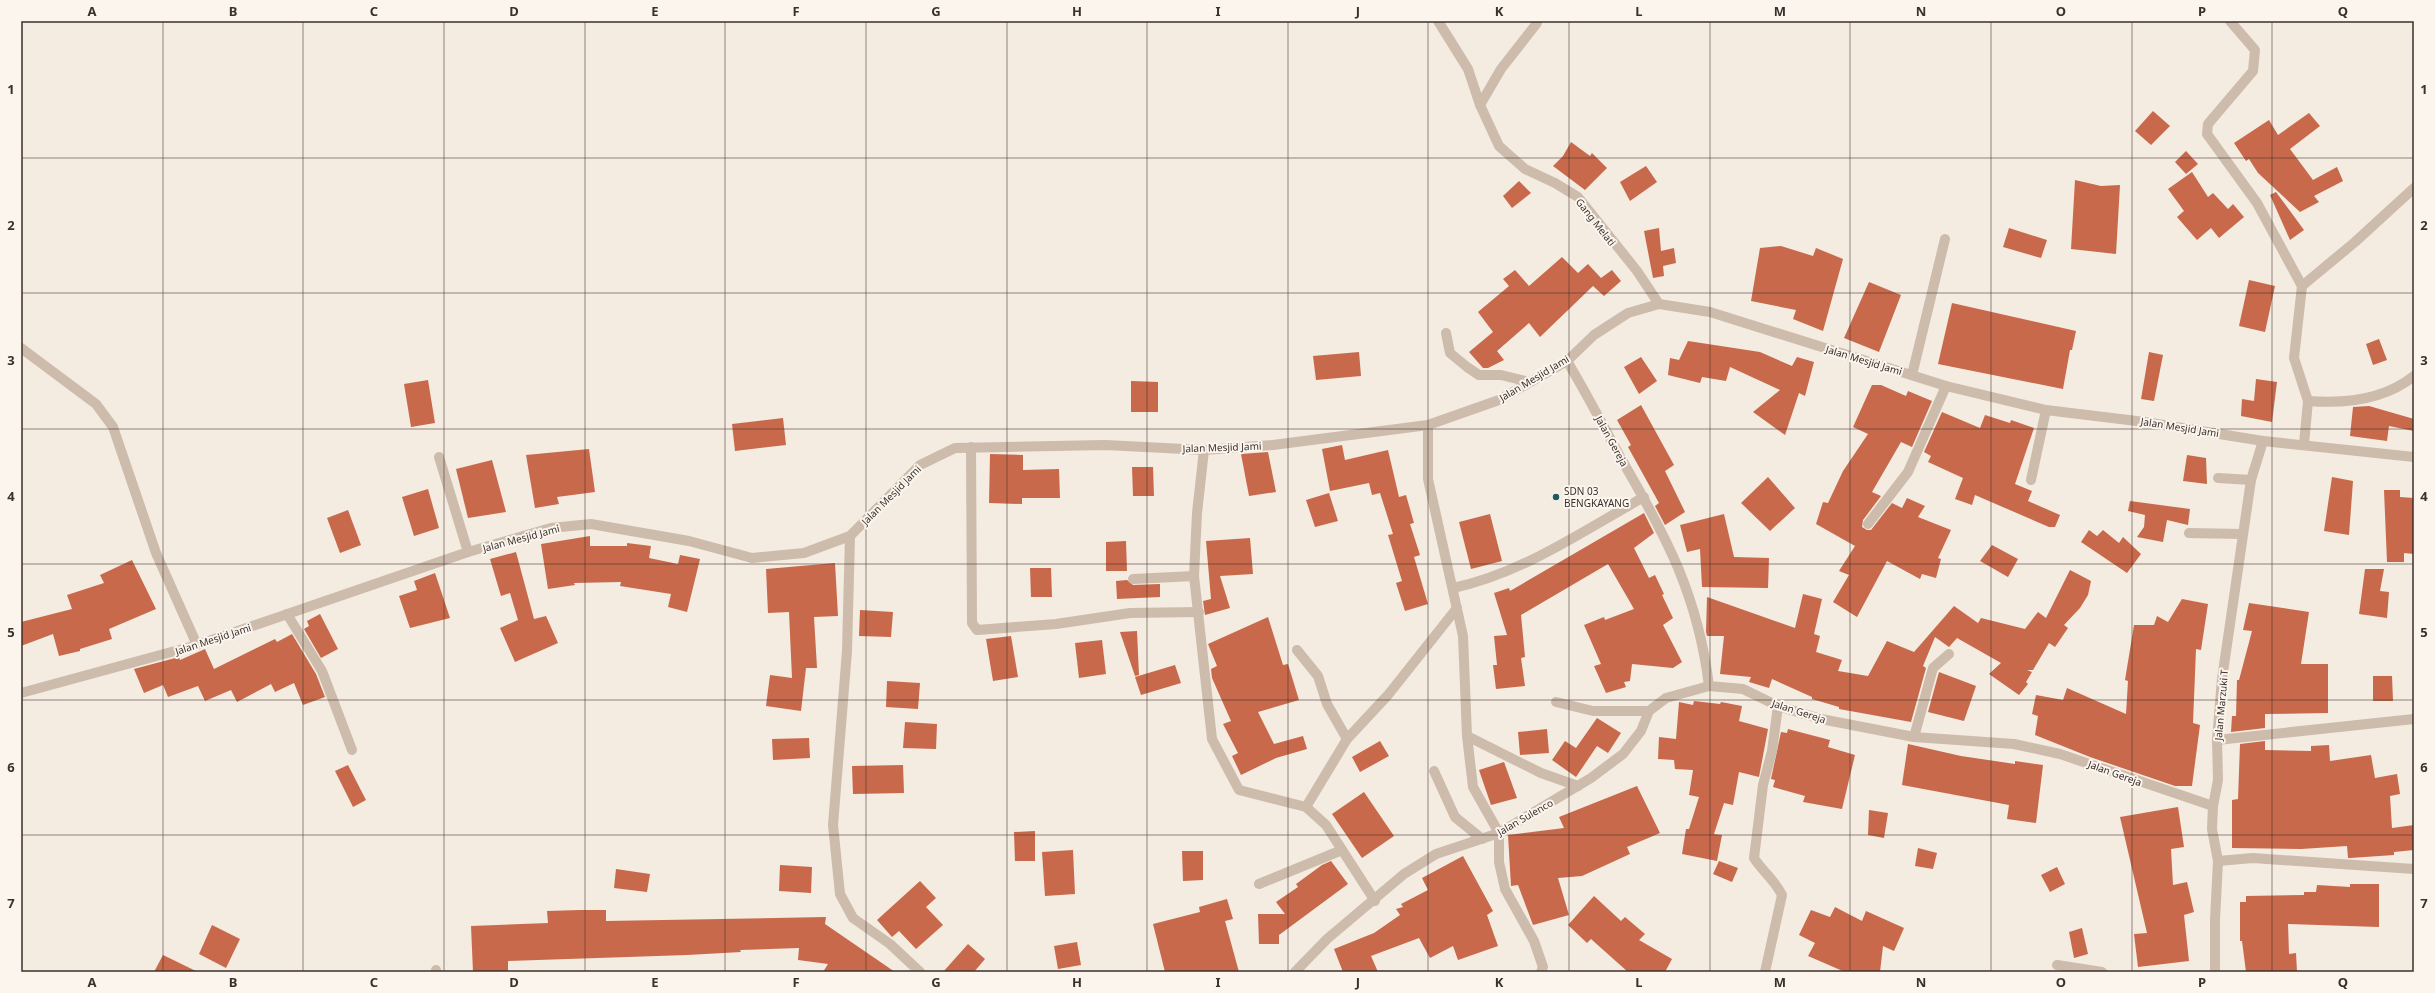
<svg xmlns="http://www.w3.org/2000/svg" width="2435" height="993" viewBox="0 0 2435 993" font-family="'Noto Sans',sans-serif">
	<rect width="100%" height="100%" fill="#f4ebe1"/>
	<g fill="#c8694b">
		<polygon points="2153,111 2170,126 2151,145 2135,131"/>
		<polygon points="2309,113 2320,126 2290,149 2313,180 2337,167 2343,181 2314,196 2319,202 2300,212 2258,173 2249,159 2246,161 2234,143 2269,120 2278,135"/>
		<polygon points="1571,142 1590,156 1592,153 1607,168 1585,190 1553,166 1563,156"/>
		<polygon points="2186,151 2198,164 2186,174 2175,162"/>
		<polygon points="1646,166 1657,182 1630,201 1620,182"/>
		<polygon points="2192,172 2208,197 2213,193 2228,209 2233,204 2244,217 2219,238 2211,228 2197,240 2177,217 2184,211 2168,189"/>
		<polygon points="2075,180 2101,186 2120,185 2116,254 2071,249"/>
		<polygon points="1519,181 1531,193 1512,208 1503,196"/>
		<polygon points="2276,192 2304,230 2290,240 2270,195"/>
		<polygon points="1659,228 1661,251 1674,248 1676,263 1663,266 1664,276 1653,278 1644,231"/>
		<polygon points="2009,228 2047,240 2041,258 2003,247"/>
		<polygon points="1781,246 1813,256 1816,248 1843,259 1823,331 1793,319 1796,310 1751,301 1760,248"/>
		<polygon points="1562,257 1578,273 1588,264 1601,278 1612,270 1621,281 1604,296 1593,286 1540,337 1529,323 1497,351 1504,360 1488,368 1483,368 1469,352 1493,332 1478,312 1509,286 1503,279 1515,270 1529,286"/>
		<polygon points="2249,280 2275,286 2265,332 2239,326"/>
		<polygon points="1869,282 1901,295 1879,352 1844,338"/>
		<polygon points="1952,303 2076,331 2072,350 2070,350 2063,389 1938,364"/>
		<polygon points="2379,339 2387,360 2373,365 2366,344"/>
		<polygon points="1688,341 1760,352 1792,366 1797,357 1814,362 1805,396 1799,393 1785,435 1753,412 1780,390 1730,367 1726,381 1702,377 1700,383 1668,375 1670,358 1679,360"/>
		<polygon points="1359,352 1361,376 1316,380 1313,356"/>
		<polygon points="2149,352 2163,355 2154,401 2141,399"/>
		<polygon points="1641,357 1657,381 1639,394 1624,367"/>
		<polygon points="2256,379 2277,382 2272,422 2241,416 2242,399 2254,401"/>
		<polygon points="428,380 435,423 411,427 404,384"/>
		<polygon points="1131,381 1158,382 1158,412 1131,412"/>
		<polygon points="1872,385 1881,385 1906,396 1908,391 1932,401 1912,447 1901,442 1872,492 1881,496 1863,520 1862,527 1867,530 1871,530 1892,503 1902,508 1907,498 1925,506 1918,517 1951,530 1938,558 1941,559 1936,578 1922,574 1920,579 1887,561 1857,617 1833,602 1849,575 1839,571 1855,546 1816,524 1823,502 1828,503 1843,471 1868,434 1853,427"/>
		<polygon points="1641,405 1674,465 1665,471 1685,512 1665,525 1655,506 1659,503 1628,447 1631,445 1617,420"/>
		<polygon points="2369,406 2414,419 2414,431 2389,426 2387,441 2350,436 2353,407"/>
		<polygon points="1942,412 1980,428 1985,415 2010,423 2011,420 2034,428 2015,484 2032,491 2028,501 2060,515 2055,527 2049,527 1975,495 1972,505 1955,499 1963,478 1928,462 1931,456 1924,452"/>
		<polygon points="783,418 786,445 735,451 732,424"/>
		<polygon points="1342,445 1345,460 1388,450 1399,497 1406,495 1414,523 1410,524 1420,555 1414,557 1428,604 1405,611 1396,583 1402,581 1388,535 1393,534 1380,493 1372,495 1369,483 1330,491 1322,449"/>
		<polygon points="589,449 595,492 557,497 559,504 535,508 526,455"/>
		<polygon points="1268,452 1276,492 1249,496 1241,454"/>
		<polygon points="990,454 1023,455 1023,470 1059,469 1060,498 1022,498 1022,504 989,503"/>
		<polygon points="2187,455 2206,458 2207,484 2183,481"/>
		<polygon points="492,460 506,512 468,518 456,469"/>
		<polygon points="1132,467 1153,467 1154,496 1133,496"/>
		<polygon points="1768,477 1795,508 1770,531 1741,503"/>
		<polygon points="2332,477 2353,481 2349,535 2324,531"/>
		<polygon points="428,489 439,528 414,536 402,497"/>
		<polygon points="2384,490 2400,490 2400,497 2414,498 2414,554 2404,553 2404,562 2387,562"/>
		<polygon points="1329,493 1338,521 1315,527 1306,500"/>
		<polygon points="2130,501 2190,509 2188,525 2167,520 2163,542 2137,537 2144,527 2145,515 2128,511"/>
		<polygon points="348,510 361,545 340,553 327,518"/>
		<polygon points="1644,513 1654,533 1634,548 1649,578 1655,575 1664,594 1662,595 1673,618 1663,625 1682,662 1673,668 1632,664 1630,681 1624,682 1626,687 1606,693 1594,666 1601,664 1584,625 1604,617 1605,620 1634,609 1608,564 1521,615 1525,657 1521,658 1525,686 1496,689 1493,665 1497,665 1494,636 1507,635 1494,593 1509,588 1510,591"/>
		<polygon points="1490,514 1502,561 1471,569 1459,522"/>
		<polygon points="1724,514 1734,557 1769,558 1768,588 1702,587 1700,549 1687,552 1680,525"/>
		<polygon points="2089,530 2097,536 2103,530 2119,543 2123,537 2141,554 2127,573 2081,542"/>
		<polygon points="590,536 590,546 627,546 627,543 651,546 649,558 678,564 680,555 700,559 687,612 668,607 671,594 620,586 621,582 574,583 575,585 548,589 541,544"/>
		<polygon points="1250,538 1253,574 1220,576 1230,608 1205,615 1203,601 1211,599 1206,541"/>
		<polygon points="1126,541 1127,571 1106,571 1106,542"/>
		<polygon points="1992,545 2018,559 2008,577 1980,561"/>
		<polygon points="516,552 534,619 546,616 558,643 515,662 500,628 518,620 510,593 501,596 490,559"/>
		<polygon points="132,560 156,609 109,629 112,639 80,649 80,651 59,656 53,634 21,646 21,622 72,609 67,595 104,583 100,575"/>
		<polygon points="835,563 838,616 814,617 817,668 806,668 801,711 766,706 770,675 792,678 789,612 768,613 766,569"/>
		<polygon points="1030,568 1051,568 1052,597 1031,597"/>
		<polygon points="2365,569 2384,569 2380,591 2389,592 2387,618 2359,614"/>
		<polygon points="2070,570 2091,581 2088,595 2080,608 2064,625 2068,628 2055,647 2049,643 2033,670 2027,670 2032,672 2026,682 2028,684 2019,695 1989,674 2001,663 1957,638 1949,647 1935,637 1923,666 1926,668 1911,722 1839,709 1839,707 1812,699 1812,697 1772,679 1769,688 1749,682 1751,677 1720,674 1724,636 1707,636 1706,632 1707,597 1795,628 1803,594 1822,599 1814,634 1820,636 1816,652 1842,660 1838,671 1868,676 1887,641 1914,652 1954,606 1978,623 1981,618 2025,629 2038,612 2046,618"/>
		<polygon points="435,573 450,618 410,628 399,596 417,590 414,581"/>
		<polygon points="1127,580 1133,585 1160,584 1160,597 1117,599 1116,581"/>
		<polygon points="2182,599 2208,604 2201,650 2196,649 2193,723 2200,725 2192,786 2175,786 2090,757 2035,735 2038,716 2032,714 2036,695 2063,700 2067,688 2126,714 2128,681 2125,680 2134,625 2154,625 2157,616 2168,622"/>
		<polygon points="2249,603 2309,612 2301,664 2328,664 2328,713 2265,714 2265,728 2231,732 2232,716 2236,716 2237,680 2239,680 2252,631 2243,630"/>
		<polygon points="860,610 893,612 891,637 859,636"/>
		<polygon points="320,614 338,649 321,658 304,629 309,626 307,621"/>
		<polygon points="1268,617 1283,665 1288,664 1299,700 1258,712 1274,744 1303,736 1307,749 1276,758 1241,775 1232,756 1238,753 1223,724 1231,721 1212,678 1211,669 1217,666 1208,644"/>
		<polygon points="1137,631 1139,675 1135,676 1120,632"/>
		<polygon points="292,634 316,674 325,697 303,705 294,683 275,692 271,684 237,702 231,690 205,701 198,686 168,697 163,685 144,693 134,669 179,657 180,660 205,649 214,669 275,639 277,642"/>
		<polygon points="1011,636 1018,677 993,681 986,639"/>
		<polygon points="1102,640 1106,674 1079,678 1075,643"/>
		<polygon points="1175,665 1181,683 1141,695 1135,677"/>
		<polygon points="1939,672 1976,686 1964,721 1928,712"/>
		<polygon points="2373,676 2392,676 2393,701 2373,701"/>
		<polygon points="887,681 920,683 918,709 886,707"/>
		<polygon points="1694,701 1720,704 1721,702 1742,706 1739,721 1768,729 1759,777 1739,772 1733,805 1724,803 1714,834 1722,835 1717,861 1682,854 1686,829 1689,829 1699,797 1689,795 1693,770 1675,769 1674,760 1658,759 1659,737 1676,739 1679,702 1693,705"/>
		<polygon points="1597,718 1621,733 1608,753 1597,746 1576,777 1552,760 1565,741 1576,748"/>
		<polygon points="905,722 937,724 936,749 903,748"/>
		<polygon points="1547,729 1549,753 1520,755 1518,732"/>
		<polygon points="1788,729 1830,740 1828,747 1855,755 1842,809 1803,802 1805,796 1773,787 1775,780 1771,779 1781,732 1787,733"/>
		<polygon points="809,738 810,758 773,760 772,739"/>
		<polygon points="1380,741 1389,756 1360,772 1352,757"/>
		<polygon points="2265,741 2265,750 2311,751 2311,746 2329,745 2330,761 2371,755 2375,778 2397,774 2400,794 2390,796 2392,828 2414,825 2414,850 2394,852 2394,855 2350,858 2348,858 2347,846 2301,849 2232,848 2232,800 2238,799 2240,744"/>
		<polygon points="1908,744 1961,756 2015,764 2015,761 2043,765 2036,823 2007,819 2009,805 1902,785"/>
		<polygon points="1504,762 1517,798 1491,805 1479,770"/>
		<polygon points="348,765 366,800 353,807 335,771"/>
		<polygon points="903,765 904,793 853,794 852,766"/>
		<polygon points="1637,786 1660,833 1627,847 1630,854 1582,876 1558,878 1569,915 1533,925 1518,885 1511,886 1508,835 1564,828 1559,817"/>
		<polygon points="1364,792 1394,836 1362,858 1332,814"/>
		<polygon points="2178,807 2184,847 2171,849 2173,885 2187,882 2194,912 2184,915 2189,961 2138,967 2134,934 2147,933 2120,817"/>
		<polygon points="1869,810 1888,813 1884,838 1868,835"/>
		<polygon points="1035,831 1035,861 1015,861 1014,832"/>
		<polygon points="1918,848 1937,853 1933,869 1915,866"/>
		<polygon points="1073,850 1075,894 1045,896 1042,852"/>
		<polygon points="1182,851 1203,851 1203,880 1183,881"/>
		<polygon points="1463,856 1493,911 1487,915 1498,946 1458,960 1453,946 1430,958 1419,938 1371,956 1378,972 1343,972 1334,949 1374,933 1400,915 1396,909 1403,907 1401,904 1428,890 1422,878"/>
		<polygon points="1331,861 1348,884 1279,935 1279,944 1259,944 1258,914 1285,914 1276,902 1298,887 1296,884 1322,865"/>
		<polygon points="1719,861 1738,868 1732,882 1713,874"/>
		<polygon points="780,865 812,867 811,893 779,891"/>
		<polygon points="2057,867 2065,884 2050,892 2041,875"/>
		<polygon points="616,869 650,874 647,892 614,888"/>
		<polygon points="920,881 936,898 926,907 943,925 916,949 899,931 892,937 877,920"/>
		<polygon points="2350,884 2379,884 2379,927 2288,924 2289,954 2296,953 2297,972 2246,972 2242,941 2240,941 2240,902 2246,902 2246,896 2304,895 2304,892 2316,892 2317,885 2350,887"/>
		<polygon points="1594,896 1621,921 1625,917 1645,934 1639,940 1672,959 1665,972 1628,972 1591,939 1587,943 1568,925"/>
		<polygon points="1227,899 1233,919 1225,921 1239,972 1165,972 1153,924 1200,912 1199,907"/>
		<polygon points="1835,907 1862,921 1866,911 1904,928 1894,951 1883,946 1880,972 1845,972 1808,956 1815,943 1799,935 1811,910 1830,917"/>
		<polygon points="580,910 606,910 606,921 826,917 825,924 895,972 823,972 828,964 798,960 799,948 740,950 741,952 687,955 508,961 508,972 473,972 471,926 548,923 547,911"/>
		<polygon points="212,925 240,939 226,968 199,954"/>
		<polygon points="2082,928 2088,954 2074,958 2069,932"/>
		<polygon points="1077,942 1081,965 1058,969 1054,946"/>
		<polygon points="968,944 985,959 974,972 943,972"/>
		<polygon points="163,955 198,972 154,972"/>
	</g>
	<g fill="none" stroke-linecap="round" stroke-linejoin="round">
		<g stroke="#cdbbac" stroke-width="10">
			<polyline points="1438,21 1468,69 1480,105 1499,146 1525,169 1555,183 1578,197 1637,271 1659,304"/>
			<polyline points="2230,21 2255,50 2253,71 2208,124 2207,134 2257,203 2302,286 2294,358 2308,401 2304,444"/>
			<polyline points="1480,105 1501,69 1537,23"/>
			<polyline points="2302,286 2355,242 2414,188"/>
			<polyline points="1446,333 1450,353 1467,367 1479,375 1501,375 1530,382"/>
			<polyline points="21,348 96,404 113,427 156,553 197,645"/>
			<path d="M1567,361C1587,394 1604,428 1623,462C1667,538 1698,596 1709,686L1743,689L1778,706L1821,719L1914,737L2014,744L2060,754L2213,806"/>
			<polyline points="1912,375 1945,239"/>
			<path d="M2308,401C2345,404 2384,400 2414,376"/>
			<polyline points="1428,425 1428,479 1463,636 1467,736 1473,787 1499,833 1499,862 1505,889 1534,941 1543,967 1541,972"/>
			<polyline points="971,447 972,623 977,630 1056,624 1130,613 1199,612"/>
			<polyline points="1204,450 1197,513 1194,576 1212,739 1239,790 1306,807 1326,825 1375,901"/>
			<polyline points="439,457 468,552"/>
			<polyline points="2218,478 2251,480"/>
			<polyline points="2031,480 2046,410"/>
			<polyline points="1868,524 1908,472 1946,386"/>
			<polyline points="2189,533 2242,534"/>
			<polyline points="850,536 847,651 833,825 840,894 853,918 890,944 920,972"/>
			<polyline points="1133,579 1194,576"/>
			<path d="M1453,588C1521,574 1583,531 1644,497"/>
			<polyline points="287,614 322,671 352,750"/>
			<polyline points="1297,650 1318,676 1327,704 1347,739"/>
			<polyline points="21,693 197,645 468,552 551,528 591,524 689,541 752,558 804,553 850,536 920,465 955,448 1105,445 1204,450 1273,445 1428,425 1499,400 1567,361 1594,335 1628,313 1659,304 1710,312 1946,386 2046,410 2145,422 2263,441 2414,457"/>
			<polyline points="1556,702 1593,711 1649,711"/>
			<polyline points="1467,736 1541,773 1578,786"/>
			<polyline points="1914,737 1933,668 1949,654"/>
			<polyline points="2217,740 2414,719"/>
			<polyline points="1434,771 1455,817 1482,839"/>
			<polyline points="1306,807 1347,739 1388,695 1457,608"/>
			<polyline points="2218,861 2253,858 2414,869"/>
			<polyline points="1259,884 1342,850"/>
			<polyline points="2057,965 2102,972"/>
			<polyline points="436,970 436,972"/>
			<polyline points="1295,972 1327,939 1404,874 1436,854 1499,833 1591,778 1623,754 1641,731 1649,711 1666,698 1709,686"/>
			<path d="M1765,972L1782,895C1774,879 1763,872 1754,858L1763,785L1772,751L1778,706"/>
			<polyline points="2215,972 2215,920 2218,861 2212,829 2213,806 2218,780 2217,740 2222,679 2251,480 2263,441"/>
		</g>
	</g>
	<path fill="none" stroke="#3b302b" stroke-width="1" stroke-opacity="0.55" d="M163,21V972M303,21V972M444,21V972M585,21V972M725,21V972M866,21V972M1007,21V972M1147,21V972M1288,21V972M1428,21V972M1569,21V972M1710,21V972M1850,21V972M1991,21V972M2132,21V972M2272,21V972M21,158H2414M21,293H2414M21,429H2414M21,564H2414M21,700H2414M21,835H2414"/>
	<circle fill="#1f5a5e" stroke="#fbf5ee" stroke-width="1.5" cx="1556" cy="497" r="4"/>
	<g text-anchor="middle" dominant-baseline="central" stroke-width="4" stroke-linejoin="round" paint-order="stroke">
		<g font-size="10" fill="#3b302b" stroke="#fbf5ee">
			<text transform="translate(1596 222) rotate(52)">Gang Melati</text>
			<text transform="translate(1864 360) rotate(17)">Jalan Mesjid Jami</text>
			<text transform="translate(1534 378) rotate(-31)">Jalan Mesjid Jami</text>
			<text transform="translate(2180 427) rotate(9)">Jalan Mesjid Jami</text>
			<text transform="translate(1612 441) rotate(61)">Jalan Gereja</text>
			<text transform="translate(1222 447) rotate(-2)">Jalan Mesjid Jami</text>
			<text transform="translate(891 495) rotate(-45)">Jalan Mesjid Jami</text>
			<text transform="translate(521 538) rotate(-15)">Jalan Mesjid Jami</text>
			<text transform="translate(213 639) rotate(-18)">Jalan Mesjid Jami</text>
			<text transform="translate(2221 705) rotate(-85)">Jalan Marzuki T</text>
			<text transform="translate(1799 711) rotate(18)">Jalan Gereja</text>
			<text transform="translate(2115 773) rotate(20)">Jalan Gereja</text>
			<text transform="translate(1525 817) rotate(-30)">Jalan Sulenco</text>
		</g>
		<g font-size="10" fill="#3b302b" stroke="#fbf5ee" text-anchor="start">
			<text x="1564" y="491">SDN 03<tspan x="1564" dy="12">BENGKAYANG</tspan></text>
		</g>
	</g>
	<rect width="2435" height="993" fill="none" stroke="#fbf5ee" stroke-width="44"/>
	<rect x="22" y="22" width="2391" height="949" fill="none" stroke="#3b302b" stroke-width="1.5"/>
	<g font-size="13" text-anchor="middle" font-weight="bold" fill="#3b302b">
		<text x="92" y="16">A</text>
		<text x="233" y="16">B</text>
		<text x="374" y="16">C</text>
		<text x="514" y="16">D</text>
		<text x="655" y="16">E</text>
		<text x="796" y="16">F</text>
		<text x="936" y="16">G</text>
		<text x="1077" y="16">H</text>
		<text x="1218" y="16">I</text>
		<text x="1358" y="16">J</text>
		<text x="1499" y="16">K</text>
		<text x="1639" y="16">L</text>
		<text x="1780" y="16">M</text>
		<text x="1921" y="16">N</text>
		<text x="2061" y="16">O</text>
		<text x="2202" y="16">P</text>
		<text x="2343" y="16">Q</text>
		<text x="11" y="94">1</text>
		<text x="2424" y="94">1</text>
		<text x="11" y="230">2</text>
		<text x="2424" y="230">2</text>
		<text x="11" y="365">3</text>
		<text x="2424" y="365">3</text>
		<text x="11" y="501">4</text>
		<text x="2424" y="501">4</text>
		<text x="11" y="637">5</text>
		<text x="2424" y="637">5</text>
		<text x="11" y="772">6</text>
		<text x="2424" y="772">6</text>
		<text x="11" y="908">7</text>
		<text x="2424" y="908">7</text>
		<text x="92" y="987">A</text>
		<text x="233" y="987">B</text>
		<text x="374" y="987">C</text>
		<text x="514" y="987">D</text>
		<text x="655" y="987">E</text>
		<text x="796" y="987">F</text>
		<text x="936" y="987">G</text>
		<text x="1077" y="987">H</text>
		<text x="1218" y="987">I</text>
		<text x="1358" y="987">J</text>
		<text x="1499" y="987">K</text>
		<text x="1639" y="987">L</text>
		<text x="1780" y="987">M</text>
		<text x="1921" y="987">N</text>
		<text x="2061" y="987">O</text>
		<text x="2202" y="987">P</text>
		<text x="2343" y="987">Q</text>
	</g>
</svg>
